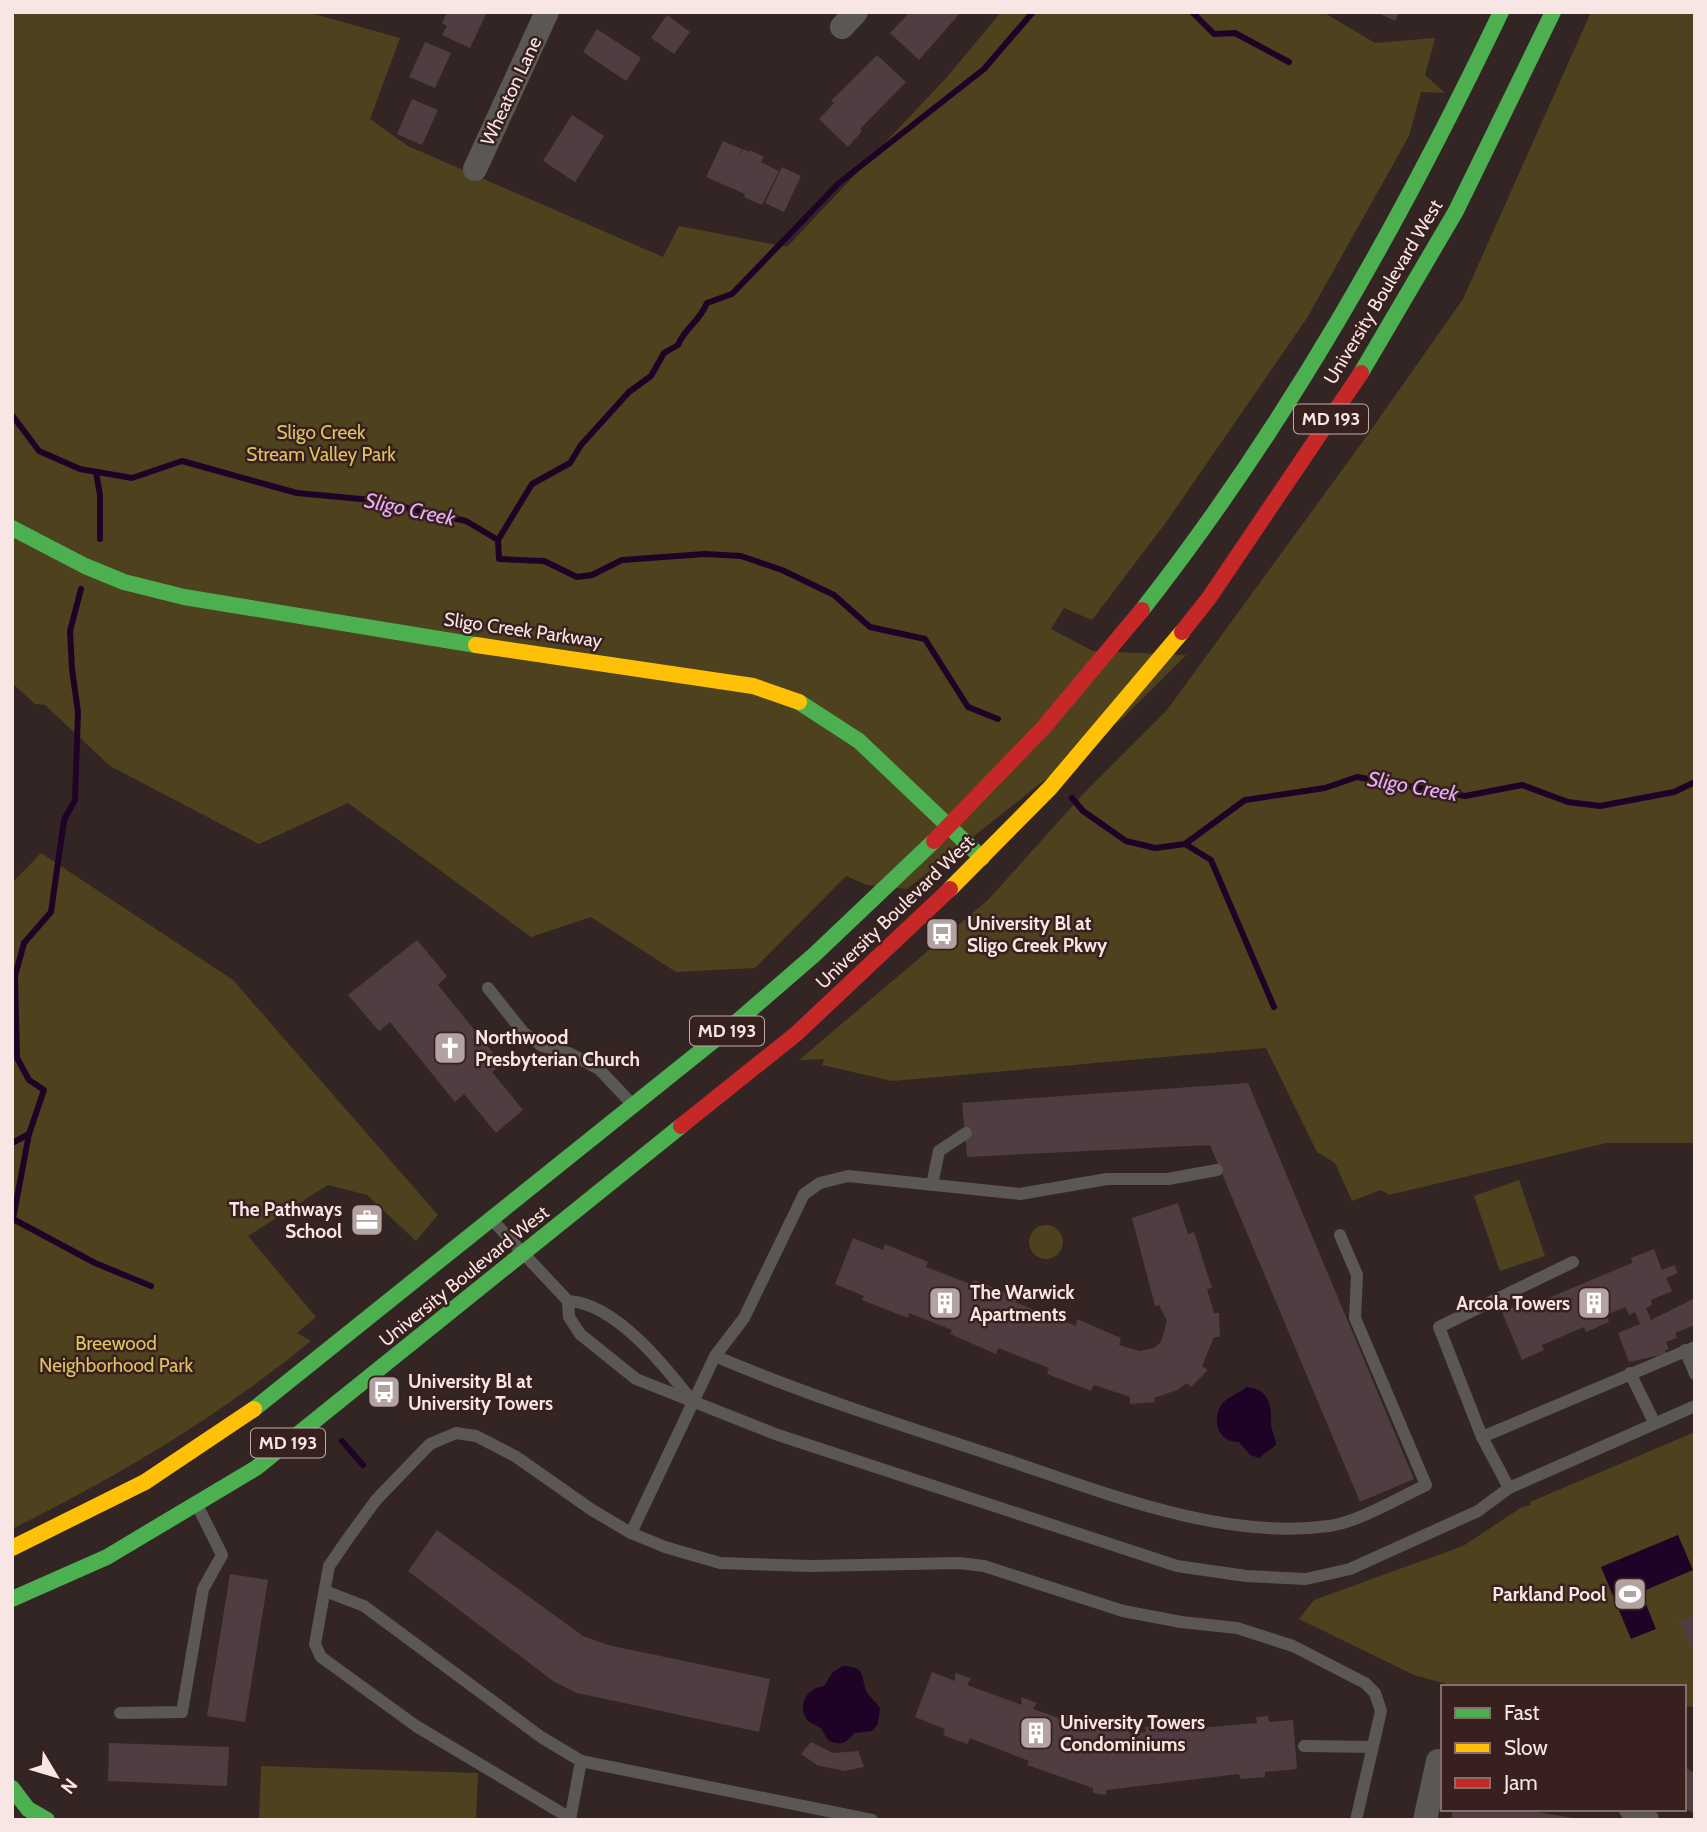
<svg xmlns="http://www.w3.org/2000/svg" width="1707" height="1832" viewBox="0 0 1707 1832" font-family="Cabin,sans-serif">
	<rect width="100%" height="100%" fill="#322524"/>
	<g fill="#4d421d">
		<polygon points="12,12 307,12 400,38 370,119 408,146 663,257 679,226 787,247 947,77 1001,12 1323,12 1375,43 1435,38 1425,75 1445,93 1421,92 1409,136 1307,318 1167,521 1092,620 1064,608 1051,629 1093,651 1186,655 1123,718 907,889 867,885 846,876 755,968 676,972 591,917 531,937 348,803 259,844 110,766 45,705 35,704 12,683"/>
		<polygon points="1591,12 1695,12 1695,1143 1606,1143 1389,1195 1381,1190 1352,1201 1335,1163 1317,1152 1266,1048 892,1081 822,1065 824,1059 799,1060 988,900 1086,791 1167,710 1361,444 1463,299"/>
		<path d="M41,853L233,980L438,1215L416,1241L367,1195L328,1185L248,1236L316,1317L297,1333L311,1341C218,1417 119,1476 12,1529V880H15Z"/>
		<polygon points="1519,1180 1545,1256 1500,1271 1474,1196"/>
		<circle cx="1046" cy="1242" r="17"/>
		<polygon points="1695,1432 1695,1708 1684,1705 1684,1687 1458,1687 1414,1675 1299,1619 1314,1600 1463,1546 1522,1507 1531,1505 1530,1502"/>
		<polygon points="261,1766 478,1773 476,1820 259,1820"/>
	</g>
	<g fill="#1f0327">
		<path d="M1246,1387C1268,1389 1272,1403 1271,1423C1271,1431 1276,1437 1276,1445L1259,1458L1250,1455L1239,1442C1218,1443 1211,1420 1222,1404C1228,1396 1239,1394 1246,1387Z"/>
		<polygon points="1678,1535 1693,1570 1641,1592 1656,1629 1631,1639 1601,1567"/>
		<path d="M843,1666C870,1667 859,1680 868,1694C872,1699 877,1703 880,1708L878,1724L872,1731L854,1733C846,1744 840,1746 828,1740L821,1728L809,1722C796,1708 805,1688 824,1686L833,1672Z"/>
	</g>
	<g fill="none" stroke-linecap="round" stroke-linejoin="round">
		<g stroke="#1f0327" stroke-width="6">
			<polyline points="1192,12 1214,34 1235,33 1289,62"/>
			<polyline points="12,415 39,451 80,469 132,478 182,461 297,493 372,500 466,521 498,540 499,559 544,561 577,577 592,575 622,560 705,554 741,556 782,570 834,595 870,627 925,639 968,707 998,719"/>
			<polyline points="96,472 100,495 100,539"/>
			<path d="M498,540L532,484L570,463L581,445L629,392L651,376L664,353L678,345C686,326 698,324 707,303L732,294L839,183L984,69L1033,12"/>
			<polyline points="81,589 70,631 72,669 78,712 75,800 64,820 51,912 24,943 15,976 17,1058 29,1080 44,1090 29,1134 13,1219 95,1263 151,1286"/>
			<polyline points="1072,798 1083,811 1126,841 1155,848 1185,844 1245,800 1325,788 1357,777 1465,796 1522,785 1568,802 1600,806 1674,792 1695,782"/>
			<polyline points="1185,844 1211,860 1274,1007"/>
			<polyline points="12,1143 29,1134"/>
			<polyline points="342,1441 363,1465"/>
		</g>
	</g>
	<g fill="#4f3d42">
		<polygon points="447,12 487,12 470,48 442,35 447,26 442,23"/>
		<polygon points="910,12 961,12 919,60 890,33"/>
		<polygon points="1376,12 1399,12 1395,21"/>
		<polygon points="667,15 690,32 674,54 651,38"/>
		<polygon points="597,29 641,58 626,81 583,52"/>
		<polygon points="425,42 451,53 435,88 409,77"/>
		<polygon points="877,55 906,82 860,129 862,131 848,147 819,119 834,103 831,101"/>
		<polygon points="412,99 438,110 422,145 397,134"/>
		<polygon points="572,115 604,136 575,182 543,161"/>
		<polygon points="723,141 742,149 737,160 743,149 749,152 750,150 764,157 761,162 779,171 762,205 744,197 745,194 706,177"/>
		<polygon points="782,167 801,176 784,212 765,203"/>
		<polygon points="417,940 447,976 438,985 502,1064 492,1072 523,1110 496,1133 464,1094 455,1102 390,1022 379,1031 348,995"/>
		<polygon points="1248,1083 1414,1479 1360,1502 1210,1145 967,1157 962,1103"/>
		<polygon points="1178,1203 1188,1234 1194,1232 1212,1288 1207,1289 1214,1313 1219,1313 1220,1337 1214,1337 1202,1366 1208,1370 1191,1387 1187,1383 1177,1390 1154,1398 1155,1402 1130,1404 1130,1397 1094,1385 1091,1391 1047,1374 1049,1368 998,1348 996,1354 950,1334 952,1330 909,1313 908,1318 862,1300 864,1296 835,1284 853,1238 883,1250 885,1244 928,1262 926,1267 973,1285 974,1280 1017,1297 1015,1302 1076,1326 1077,1319 1121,1338 1119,1345 1140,1351 1154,1348 1161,1342 1167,1321 1159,1305 1155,1306 1132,1218"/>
		<polygon points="1654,1249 1662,1270 1674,1265 1678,1273 1666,1278 1672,1291 1651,1300 1652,1305 1646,1308 1651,1320 1695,1298 1695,1325 1675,1333 1677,1338 1666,1342 1669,1349 1665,1350 1666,1354 1629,1362 1618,1333 1640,1324 1635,1312 1629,1315 1626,1307 1606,1315 1609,1322 1586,1332 1584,1327 1542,1345 1544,1350 1522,1360 1502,1312 1524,1302 1527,1307 1632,1263 1631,1258"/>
		<polygon points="437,1530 583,1636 608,1645 770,1679 759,1732 577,1693 553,1681 408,1571"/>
		<polygon points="230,1574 268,1580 245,1722 207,1716"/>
		<polygon points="1695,1615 1695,1647 1691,1649 1679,1622"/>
		<polygon points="932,1672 955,1681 955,1673 971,1678 967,1685 1022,1705 1021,1697 1037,1703 1033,1709 1059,1718 1061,1713 1073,1717 1071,1723 1086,1729 1088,1723 1110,1729 1128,1728 1129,1734 1146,1732 1145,1727 1157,1726 1158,1732 1186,1729 1186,1724 1198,1723 1198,1728 1257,1723 1256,1717 1268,1716 1269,1722 1293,1720 1297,1769 1265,1772 1265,1777 1240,1779 1239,1774 1106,1790 1106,1795 1093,1793 1093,1788 1027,1765 1029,1761 970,1738 967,1744 943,1735 945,1729 915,1717"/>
		<polygon points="811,1742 833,1753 858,1751 864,1767 844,1771 817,1765 801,1754"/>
		<polygon points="109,1743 229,1747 227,1786 108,1781"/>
		<polygon points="1684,1767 1695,1773 1695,1814 1684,1808"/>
		<polygon points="1453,1809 1519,1809 1573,1818 1451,1820"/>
	</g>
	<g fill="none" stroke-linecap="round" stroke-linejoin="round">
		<g stroke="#5b5754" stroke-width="12">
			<polyline points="488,988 523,1032 542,1046 569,1053 599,1069 632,1104"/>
			<path d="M1217,1170L1168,1179H1107L1020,1194L848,1176L820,1183L804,1194L744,1318L715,1356C806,1395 901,1425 995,1456C1098,1490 1219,1541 1329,1526C1358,1522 1399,1498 1426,1485L1355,1318L1357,1275L1340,1235"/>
			<polyline points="932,1185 939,1151 966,1133"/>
			<polyline points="494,1222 568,1301 569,1317 580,1334 636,1379 778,1435 1177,1566 1246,1576 1306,1579 1350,1569 1478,1511 1509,1488 1695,1406"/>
			<polyline points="1573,1262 1439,1327 1482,1437 1695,1347"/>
			<path d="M568,1301C615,1303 665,1366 692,1401"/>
			<polyline points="1685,1350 1695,1374"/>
			<polyline points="1630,1373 1654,1422"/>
			<polyline points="1482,1437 1509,1488"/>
			<polyline points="631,1533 715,1356"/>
			<polyline points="325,1591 364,1606 541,1737 581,1761 570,1820"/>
			<polyline points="120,1713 182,1712 203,1589 222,1555 198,1507"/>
			<polyline points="1304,1746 1373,1747"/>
			<polyline points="581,1761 872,1820"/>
			<polyline points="570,1818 416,1726 321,1657 315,1644 329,1566 349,1537 376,1500 430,1444 456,1433 476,1436 515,1456 592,1510 631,1533 665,1547 720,1563 811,1566 959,1563 984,1566 1123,1611 1181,1622 1237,1628 1293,1646 1365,1683 1375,1693 1381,1711 1356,1820"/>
		</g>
		<g stroke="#5b5754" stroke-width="24">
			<polyline points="842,27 856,12"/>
			<polyline points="475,169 547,12"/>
			<polyline points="1631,1809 1647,1820"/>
			<polyline points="1425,1820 1438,1761 1443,1762"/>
		</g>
		<g stroke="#4caf50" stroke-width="16">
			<polyline points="1361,373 1456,211 1553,12"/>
			<polyline points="12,528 85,566 124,582 184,597 476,645"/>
			<path d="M1142,610C1287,425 1400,223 1501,12"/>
			<polyline points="799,702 859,741 982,858"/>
			<polyline points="254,1409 732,1026 814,955 934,841"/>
			<polyline points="12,1599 107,1557 256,1468 681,1126"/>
			<polyline points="12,1788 28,1809 47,1820"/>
		</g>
		<g stroke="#ffc107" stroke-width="16">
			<polyline points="476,645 753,686 799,702"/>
			<polyline points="950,889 1050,788 1182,632"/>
			<polyline points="12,1548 145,1482 254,1409"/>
		</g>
		<g stroke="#c62828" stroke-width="16">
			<polyline points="1182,632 1209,598 1361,373"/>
			<polyline points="934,841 1044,727 1142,610"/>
			<polyline points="681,1126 796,1034 950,889"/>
		</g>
	</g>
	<defs>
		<symbol id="bus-square" viewBox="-11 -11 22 22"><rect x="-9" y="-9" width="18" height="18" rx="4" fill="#b2a2a1" stroke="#38201e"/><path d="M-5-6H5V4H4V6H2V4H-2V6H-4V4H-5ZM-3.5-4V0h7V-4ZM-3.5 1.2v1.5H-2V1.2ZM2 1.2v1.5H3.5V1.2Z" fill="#fff"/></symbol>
		<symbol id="church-square" viewBox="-11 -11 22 22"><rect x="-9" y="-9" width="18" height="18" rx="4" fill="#b2a2a1" stroke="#38201e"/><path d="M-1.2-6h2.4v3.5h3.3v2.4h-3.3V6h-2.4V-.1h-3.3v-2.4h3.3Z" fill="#fff"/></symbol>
		<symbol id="office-square" viewBox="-11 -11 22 22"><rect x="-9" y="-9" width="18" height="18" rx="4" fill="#b2a2a1" stroke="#38201e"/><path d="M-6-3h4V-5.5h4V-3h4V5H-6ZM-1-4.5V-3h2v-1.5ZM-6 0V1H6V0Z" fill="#fff"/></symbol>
		<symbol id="building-square" viewBox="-11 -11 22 22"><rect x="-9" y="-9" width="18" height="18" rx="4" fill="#b2a2a1" stroke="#38201e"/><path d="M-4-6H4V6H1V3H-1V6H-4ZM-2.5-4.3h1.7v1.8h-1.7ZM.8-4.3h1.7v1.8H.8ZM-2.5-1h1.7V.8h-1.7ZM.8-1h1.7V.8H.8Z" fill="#fff"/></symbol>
		<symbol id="stadium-square" viewBox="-11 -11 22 22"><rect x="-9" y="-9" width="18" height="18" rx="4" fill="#b2a2a1" stroke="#38201e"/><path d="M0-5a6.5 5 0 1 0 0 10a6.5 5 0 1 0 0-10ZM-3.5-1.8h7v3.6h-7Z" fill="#fff"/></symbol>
	</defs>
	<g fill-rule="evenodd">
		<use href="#bus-square" x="923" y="915" width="38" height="38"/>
		<use href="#church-square" x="431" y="1029" width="38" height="38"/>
		<use href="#office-square" x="348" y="1201" width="38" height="38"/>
		<use href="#building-square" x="926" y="1284" width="38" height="38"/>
		<use href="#building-square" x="1575" y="1284" width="38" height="38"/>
		<use href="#bus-square" x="365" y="1373" width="38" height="38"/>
		<use href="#stadium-square" x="1611" y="1575" width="38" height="38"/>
		<use href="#building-square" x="1017" y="1714" width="38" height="38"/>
	</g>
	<g text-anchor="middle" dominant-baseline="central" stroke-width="5" stroke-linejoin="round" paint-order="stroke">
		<g fill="#38201e" stroke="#beaba9" stroke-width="2">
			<rect x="1294" y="404.5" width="74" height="29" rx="5"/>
			<rect x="690" y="1016.5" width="74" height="29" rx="5"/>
			<rect x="251" y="1428.5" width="74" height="29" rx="5"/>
		</g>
		<g font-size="18" font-weight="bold" fill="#f7e6e4">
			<text x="1331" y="419">MD 193</text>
			<text x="727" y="1031">MD 193</text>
			<text x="288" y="1443">MD 193</text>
		</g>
		<g font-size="19" fill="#f7e6e4" stroke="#38201e">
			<text transform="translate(511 91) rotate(-65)">Wheaton Lane</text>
			<text transform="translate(1383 292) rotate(-59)">University Boulevard West</text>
			<text transform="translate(523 630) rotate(8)">Sligo Creek Parkway</text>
			<text transform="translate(895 912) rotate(-44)">University Boulevard West</text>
			<text transform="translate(464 1276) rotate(-39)">University Boulevard West</text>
		</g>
		<g font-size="19" fill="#dec461" stroke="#38201e">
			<text x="321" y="432">Sligo Creek<tspan x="321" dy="22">Stream Valley Park</tspan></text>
			<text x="116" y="1343">Breewood<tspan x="116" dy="22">Neighborhood Park</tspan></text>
		</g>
		<g font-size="19" font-weight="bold" fill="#f7e6e4" stroke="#38201e" text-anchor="start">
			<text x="967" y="923">University Bl at<tspan x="967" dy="22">Sligo Creek Pkwy</tspan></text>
			<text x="475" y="1037">Northwood<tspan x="475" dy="22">Presbyterian Church</tspan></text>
			<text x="342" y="1209" text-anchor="end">The Pathways<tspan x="342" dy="22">School</tspan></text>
			<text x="970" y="1292">The Warwick<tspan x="970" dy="22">Apartments</tspan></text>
			<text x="1570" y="1303" text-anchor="end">Arcola Towers</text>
			<text x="408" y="1381">University Bl at<tspan x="408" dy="22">University Towers</tspan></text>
			<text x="1606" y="1594" text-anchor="end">Parkland Pool</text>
			<text x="1060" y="1722">University Towers<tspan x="1060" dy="22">Condominiums</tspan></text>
		</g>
		<g font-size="21" font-style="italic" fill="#e8acf9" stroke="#38201e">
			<text transform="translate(410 509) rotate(12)">Sligo Creek</text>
			<text transform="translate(1413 786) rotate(10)">Sligo Creek</text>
		</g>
	</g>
	<rect width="1707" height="1832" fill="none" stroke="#f7e6e4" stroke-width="28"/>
	<rect x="1441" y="1685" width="245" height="126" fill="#38201e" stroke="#846f6d" stroke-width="2"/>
	<rect x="1455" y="1708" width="35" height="10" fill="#4caf50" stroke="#846f6d" stroke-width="2"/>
	<text x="1504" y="1720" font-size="21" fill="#f7e6e4">Fast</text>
	<rect x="1455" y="1743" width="35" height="10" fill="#ffc107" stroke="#846f6d" stroke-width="2"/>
	<text x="1504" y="1755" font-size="21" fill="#f7e6e4">Slow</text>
	<rect x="1455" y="1778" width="35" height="10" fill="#c62828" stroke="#846f6d" stroke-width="2"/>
	<text x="1504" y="1790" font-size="21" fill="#f7e6e4">Jam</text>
	<g transform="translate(56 1776) rotate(128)" stroke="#38201e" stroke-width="5" paint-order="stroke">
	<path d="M0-5L12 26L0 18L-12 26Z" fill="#f7e6e4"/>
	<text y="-10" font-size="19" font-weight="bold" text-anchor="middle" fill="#f7e6e4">N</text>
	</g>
</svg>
